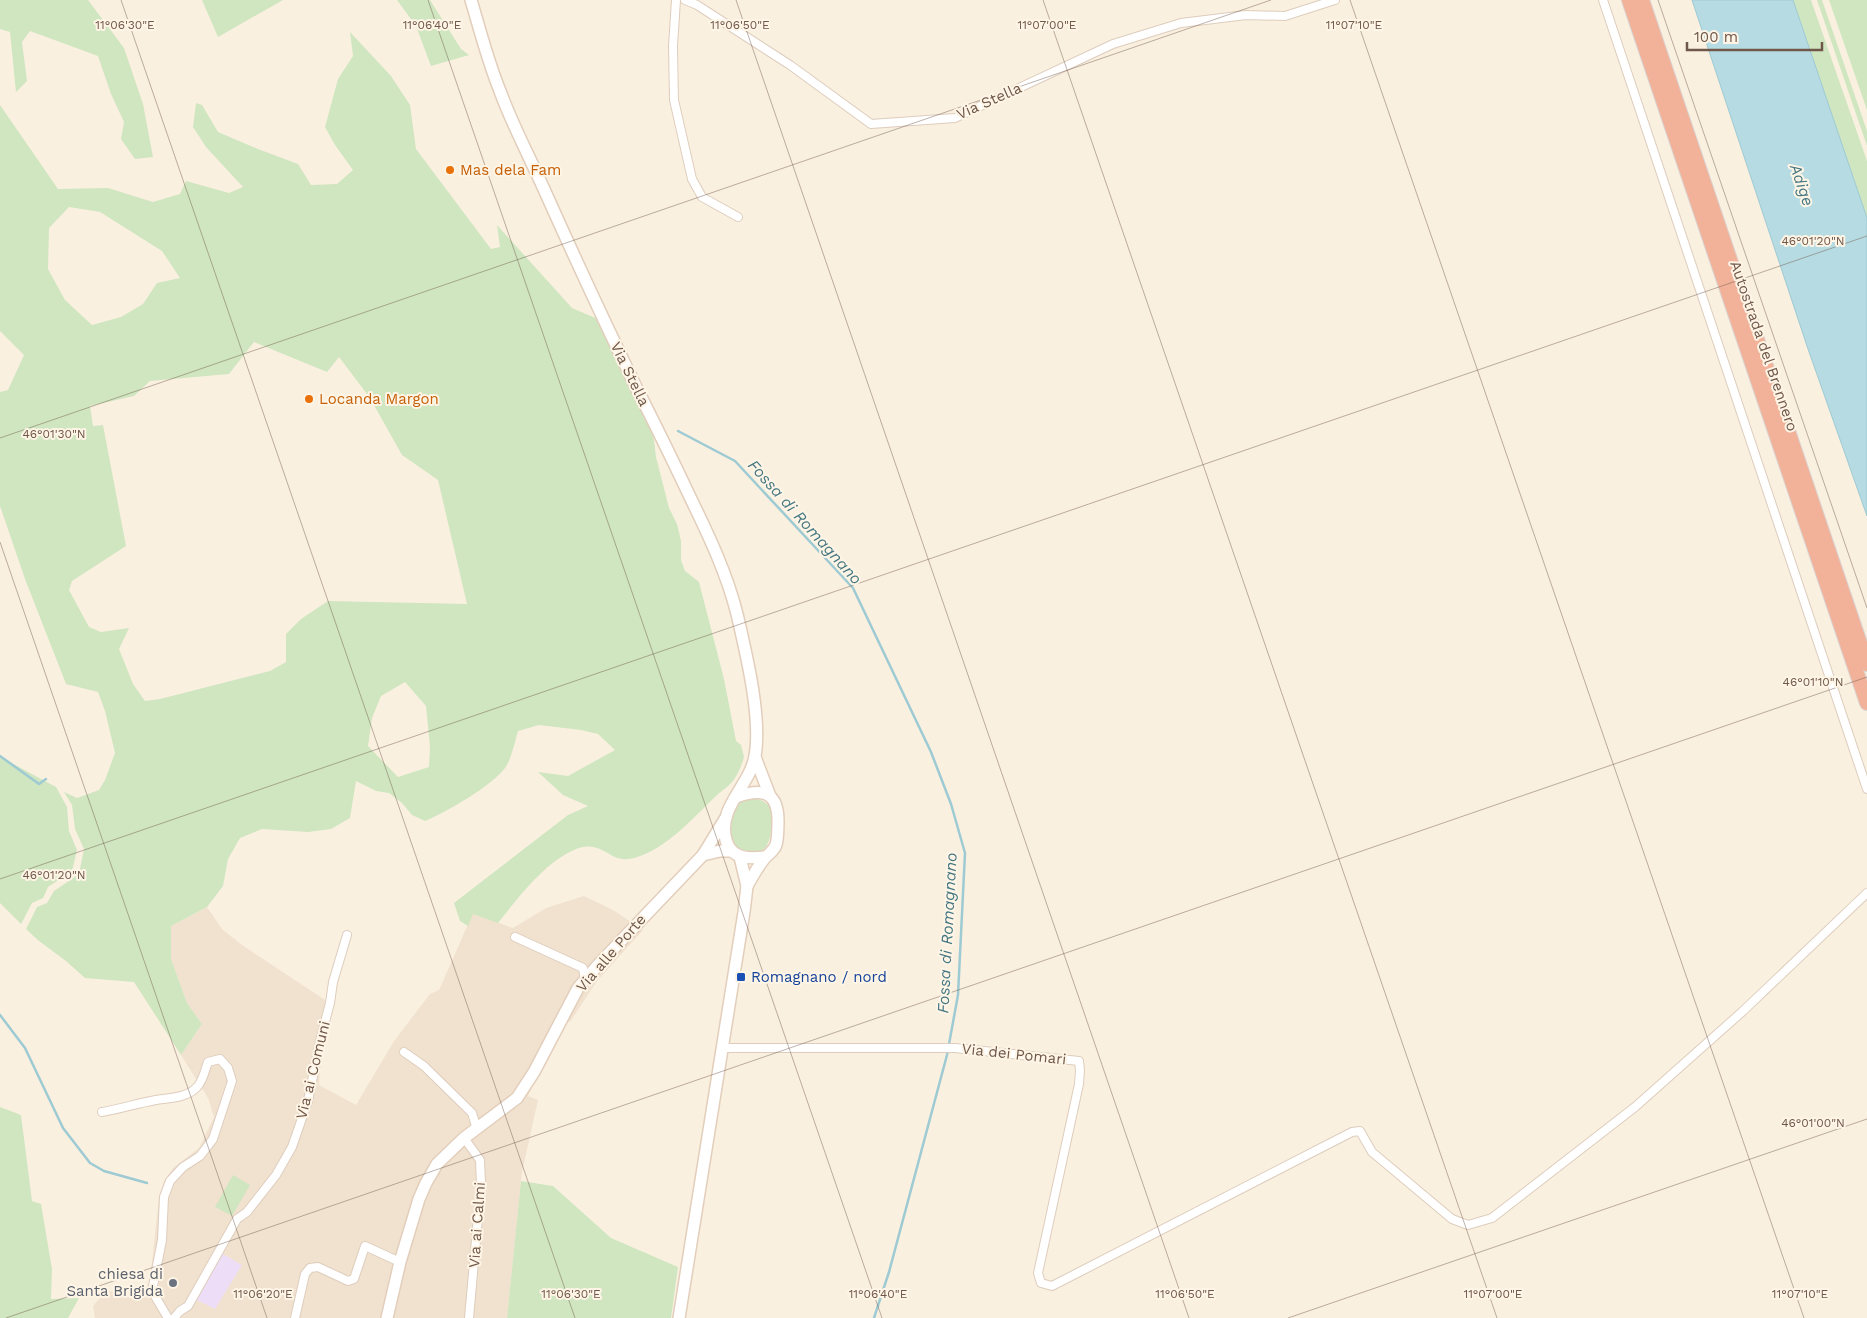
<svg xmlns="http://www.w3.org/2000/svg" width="1867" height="1318" viewBox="0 0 1867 1318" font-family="'Work Sans',sans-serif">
	<rect width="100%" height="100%" fill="#faf0e0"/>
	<polygon fill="#f1e2cf" points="584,896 613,910 643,930 597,981 570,1022 563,1021 528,1096 538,1100 522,1172 507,1318 95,1318 93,1306 106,1291 116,1292 133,1299 145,1290 150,1281 159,1197 164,1181 173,1168 199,1148 214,1117 208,1098 181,1055 202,1024 187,1003 171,959 171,926 207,907 222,929 242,945 325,1000 319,1085 356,1105 394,1041 430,994 439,990 473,913 513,928 546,908"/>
	<polygon fill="#edddf6" points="221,1253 242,1265 215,1309 195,1299"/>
	<g fill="#cfe6c0" fill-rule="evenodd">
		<polygon points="0,0 88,0 124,48 143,104 153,157 135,159 121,139 124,122 111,94 98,56 30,31 22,42 27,81 16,92 10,32 0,29"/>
		<polygon points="202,0 283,0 218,37"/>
		<polygon points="397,0 430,0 461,49 469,55 431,66 416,26"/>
		<polygon points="1793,0 1811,0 1867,161 1867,218"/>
		<polygon points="1817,0 1822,0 1867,131 1867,146"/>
		<polygon points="1829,0 1867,0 1867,110"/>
		<path d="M350,32L391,76L410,105L416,149L491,249L500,247L497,225L572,308L600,320L653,432L656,457L669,508L677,524L681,541V560L685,571L699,582L724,679L736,741L741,745L744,757C742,764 739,772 735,778C731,785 722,790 716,796C693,818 661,855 628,859C609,862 601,838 574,850C544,863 518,898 498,923L473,914L468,926L460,921L454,903L568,815L588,806L563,795L538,772L568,776L615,750L598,734L581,730L539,725L518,731C515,741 511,760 505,768C493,785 445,813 425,821L412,815L402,803L389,793L376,791L356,781L350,818L331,829L308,832L262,829L240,838L228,859L223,886L207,907L171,926V959L187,1003L202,1024L181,1055L134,982L85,978L66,961L39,941L26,929L37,907L47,903L54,891L79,874L84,849L75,829L72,805L64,792L77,798L99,790L105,780L115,753L105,711L98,692L66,684L25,579L0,506V392L8,390L24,355L0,331V105L58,189L108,188L153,202L180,194L186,181L229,193L243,187L206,147L193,127L196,103L202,105L218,132L258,149L298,164L311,185L337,184L353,170L335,145L325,127L338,79L353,56ZM69,207L100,212L162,251L180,278L157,283L143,304L121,317L92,325L65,300L48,269L49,228ZM254,342L327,372L339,357L370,398L402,455L438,480L467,604L328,601L301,619L286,634V662L270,671L160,699L145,701L133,684L119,649L129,628L101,632L89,627L69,590L72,581L126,546L103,425L93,426L90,406L134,396L150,381L229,374ZM405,682L426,706L430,747L429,767L398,777L368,746L372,718L381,696Z"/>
		<polygon points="0,755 4,759 56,787 67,807 69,831 77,850 72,871 48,887 43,898 32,903 21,924 0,903"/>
		<path d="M752,798C773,801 775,813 771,832C769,845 763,857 747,852C741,851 737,850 734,845C728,835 731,812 739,804C742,800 747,799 752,798Z"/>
		<polygon points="0,1107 21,1115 32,1201 41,1204 52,1269 51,1299 79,1298 68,1318 0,1318"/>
		<polygon points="233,1175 250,1185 232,1216 215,1207"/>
		<polygon points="521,1181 553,1186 611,1238 678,1267 671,1318 507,1318"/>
	</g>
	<polygon fill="#b6dbe2" stroke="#9dcad3" points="1692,0 1793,0 1867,218 1867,516 1808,349"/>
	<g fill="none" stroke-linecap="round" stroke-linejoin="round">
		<g stroke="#9dcad3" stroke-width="2.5">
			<polyline points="678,431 735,461 853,588 931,752 951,804 965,853 958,995 947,1055 889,1272 874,1318"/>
			<polyline points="0,756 39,784 46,779"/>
			<polyline points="0,1015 25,1048 63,1128 90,1163 104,1171 147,1183"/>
		</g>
		<defs>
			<g id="street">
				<polyline points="676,0 673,46 674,100 692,179 702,197 738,217"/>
				<polyline points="685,0 697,5 790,65 871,124 955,118 1113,44 1181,23 1246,15 1285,16 1335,0"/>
				<polyline points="1603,0 1867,789"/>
				<polyline points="515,937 583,968 585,981"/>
				<polyline points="722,1048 955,1048 1079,1061 1080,1070 1079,1084 1038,1273 1041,1283 1052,1286 1352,1132 1360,1131 1372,1152 1452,1219 1468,1225 1492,1218 1635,1107 1743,1011 1867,893"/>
				<polyline points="404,1052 424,1066 472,1113 477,1129"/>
				<path d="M102,1112C121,1109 138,1103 156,1100C169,1098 187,1098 197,1087C203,1081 205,1070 208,1062L220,1059L228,1068L232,1081L213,1139L200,1156L183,1167L170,1181L164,1197L162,1240L152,1291L168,1318"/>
				<polyline points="464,1138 480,1160 481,1184 469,1318"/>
				<polyline points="174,1318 180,1311 188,1306 237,1219 247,1212 276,1175 292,1147 308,1101 320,1041 330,1003 333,982 347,935"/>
				<polyline points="295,1318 305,1274 310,1268 318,1267 348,1281 354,1279 365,1246 400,1262"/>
			</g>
			<g id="secondary">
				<path d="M471,0C480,30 488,62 500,91C512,124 529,156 543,187C573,254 604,321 636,387C655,424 673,461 691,499C709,536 727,574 737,614C746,653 762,718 755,756C750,786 717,807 726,840C731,859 749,859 765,857"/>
				<polyline points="755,757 770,796"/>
				<path d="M736,797C762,788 778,791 778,821C778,829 778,838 776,845C773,852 768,854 764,859C757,868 752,877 747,886"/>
				<polyline points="703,855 720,851 732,851"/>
				<polyline points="387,1318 400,1262 419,1199 426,1183 437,1164 464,1138 517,1098 534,1072 578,988 597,966 703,855 725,819"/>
				<polyline points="679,1318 744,912 747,886 740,857"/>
			</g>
			<g id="highway">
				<polyline points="1629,0 1867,703"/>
				<polyline points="1642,0 1867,664"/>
			</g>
		</defs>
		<use href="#street" stroke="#decdbd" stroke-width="10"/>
		<use href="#secondary" stroke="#e2cebb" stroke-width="14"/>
		<use href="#highway" stroke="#dad3d0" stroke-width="16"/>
		<use href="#street" stroke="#fff" stroke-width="8"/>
		<use href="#secondary" stroke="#fff" stroke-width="11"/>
		<use href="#highway" stroke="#f2b29a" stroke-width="14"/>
	</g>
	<path fill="none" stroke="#6f5749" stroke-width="1" stroke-opacity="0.45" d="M121,0L575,1318M428,0L882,1318M736,0L1189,1318M1043,0L1497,1318M1350,0L1804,1318M1658,0L1867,608M0,438L1271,0M0,542L267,1318M0,879L1867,236M6,1318L1867,677M1288,1318L1867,1119"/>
	<g fill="#e8710a" stroke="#fef5e6" stroke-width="2">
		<circle cx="450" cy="170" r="5"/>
		<circle cx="309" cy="399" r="5"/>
	</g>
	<rect fill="#1a4fb4" stroke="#fef5e6" stroke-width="2" x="736" y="972" width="10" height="10" rx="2.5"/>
	<circle fill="#6b7280" stroke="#fef5e6" stroke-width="2" cx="173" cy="1283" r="5"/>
	<g text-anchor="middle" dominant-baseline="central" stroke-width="4" stroke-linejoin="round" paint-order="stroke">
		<g font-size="15" fill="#6f5749" stroke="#fef5e6">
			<text transform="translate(989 101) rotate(-24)">Via Stella</text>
			<text transform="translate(1764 346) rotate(71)">Autostrada del Brennero</text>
			<text transform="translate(630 374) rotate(64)">Via Stella</text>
			<text transform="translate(611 953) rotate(-49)">Via alle Porte</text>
			<text transform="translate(1014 1054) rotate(6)">Via dei Pomari</text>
			<text transform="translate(313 1070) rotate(-76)">Via ai Comuni</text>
			<text transform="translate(477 1225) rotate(-86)">Via ai Calmi</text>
		</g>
		<g font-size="15" fill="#c56008" stroke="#fef5e6" text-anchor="start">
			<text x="460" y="170">Mas dela Fam</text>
			<text x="319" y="399">Locanda Margon</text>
		</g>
		<g font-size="15" fill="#164399" stroke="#fef5e6" text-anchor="start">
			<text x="751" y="977">Romagnano / nord</text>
		</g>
		<g font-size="15" fill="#5b616d" stroke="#fef5e6" text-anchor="end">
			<text x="163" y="1274">chiesa di<tspan x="163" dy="17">Santa Brigida</tspan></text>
		</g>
		<g font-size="16" font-style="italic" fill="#457782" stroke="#fef5e6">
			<text transform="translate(1802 185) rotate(71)">Adige</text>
			<text transform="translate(805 522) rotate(48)">Fossa di Romagnano</text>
			<text transform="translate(947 933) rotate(-87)">Fossa di Romagnano</text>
		</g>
	</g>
	<g font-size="12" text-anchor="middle" fill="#6f5749" stroke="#fef5e6" stroke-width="4" stroke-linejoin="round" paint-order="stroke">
		<text x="125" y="29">11°06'30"E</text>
		<text x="432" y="29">11°06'40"E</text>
		<text x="740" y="29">11°06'50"E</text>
		<text x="1047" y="29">11°07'00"E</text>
		<text x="1354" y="29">11°07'10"E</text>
		<text x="1813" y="245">46°01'20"N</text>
		<text x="54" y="438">46°01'30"N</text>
		<text x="1813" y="686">46°01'10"N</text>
		<text x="54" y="879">46°01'20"N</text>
		<text x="1813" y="1127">46°01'00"N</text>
		<text x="263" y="1298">11°06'20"E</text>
		<text x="571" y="1298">11°06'30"E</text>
		<text x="878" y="1298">11°06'40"E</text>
		<text x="1185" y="1298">11°06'50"E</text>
		<text x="1493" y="1298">11°07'00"E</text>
		<text x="1800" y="1298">11°07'10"E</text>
	</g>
	<path d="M1687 42v8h135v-8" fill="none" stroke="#6f5749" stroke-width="2.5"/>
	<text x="1694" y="42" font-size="15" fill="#6f5749" stroke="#fef5e6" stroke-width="4" paint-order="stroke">100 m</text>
</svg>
